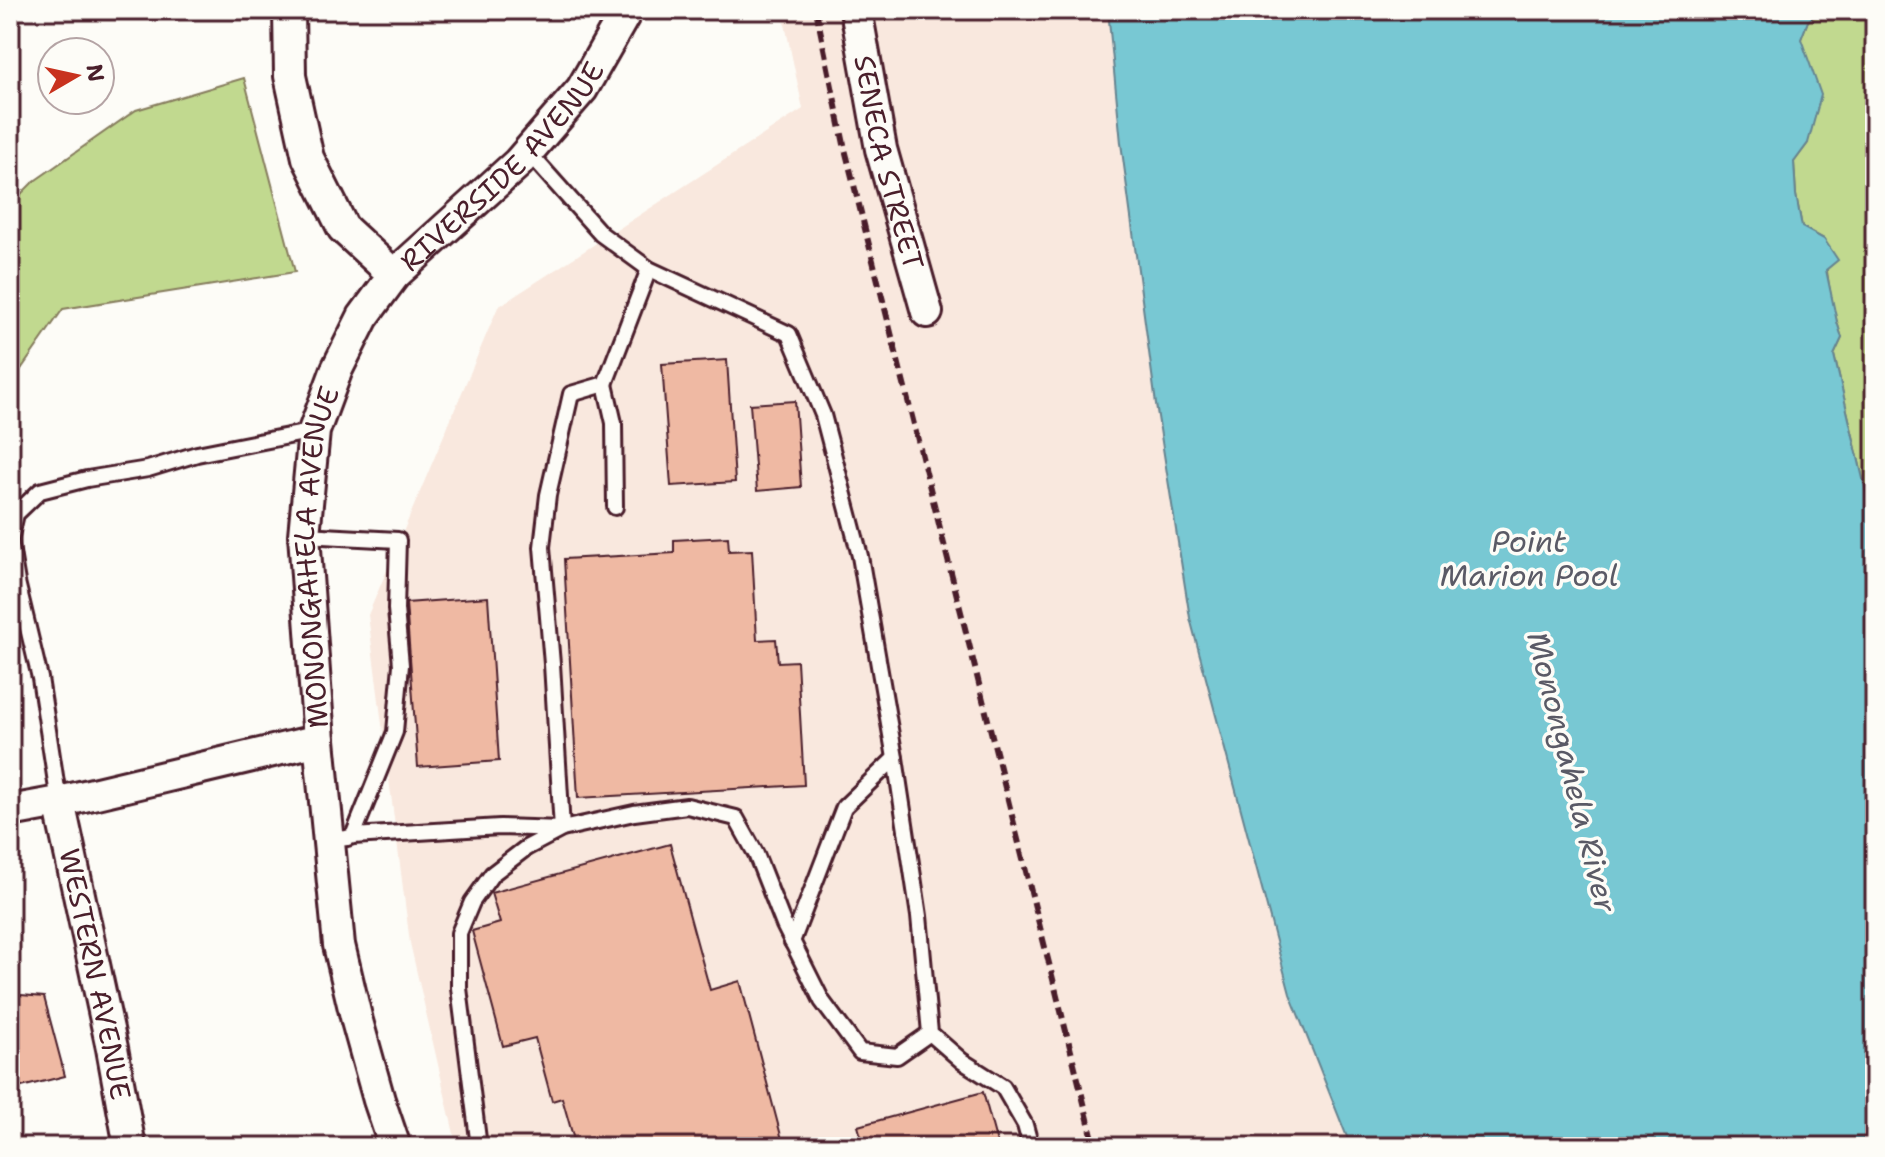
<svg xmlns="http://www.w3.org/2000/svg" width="1885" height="1157" viewBox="0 0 1885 1157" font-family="'Shantell Sans',sans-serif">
	<rect width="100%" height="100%" fill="#fdfcf7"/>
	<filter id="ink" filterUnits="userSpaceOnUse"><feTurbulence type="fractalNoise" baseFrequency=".0125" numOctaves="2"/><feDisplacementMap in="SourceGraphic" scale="16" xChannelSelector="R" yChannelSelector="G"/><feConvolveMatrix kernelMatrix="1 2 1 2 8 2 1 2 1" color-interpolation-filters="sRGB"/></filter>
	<g filter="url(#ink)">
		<polygon fill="#f9e8de" points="782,10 1108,10 1121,143 1156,404 1190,618 1290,994 1351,1147 457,1147 410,943 368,615 498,307 803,109"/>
		<g fill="#c1d98f" stroke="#867c5d" stroke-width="2">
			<path d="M1822,10H1875V530L1834,355L1842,338C1831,306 1826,272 1824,239L1802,227L1796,195L1794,162L1808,143L1801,39L1808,21Z"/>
			<polygon points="244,78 295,272 63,309 10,385 10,205 33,182 136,110"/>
		</g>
		<polygon fill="#78c8d3" stroke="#668490" stroke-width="2" points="1108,10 1822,10 1808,21 1801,39 1821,95 1808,143 1794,162 1796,195 1802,227 1824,239 1838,260 1826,270 1837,322 1842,338 1834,355 1875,530 1875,1147 1351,1147 1290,994 1190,618 1156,404 1121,143"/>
		<g fill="#efb9a3" stroke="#4a1f2b" stroke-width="2">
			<polygon points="727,360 735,482 671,486 662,364"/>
			<polygon points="795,401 801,487 757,491 750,404"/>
			<polygon points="728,537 729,551 752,550 757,640 776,639 778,662 797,661 804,785 578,798 564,559 674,553 674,540"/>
			<polygon points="488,597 499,761 418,767 406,603"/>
			<polygon points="670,844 710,990 740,981 784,1147 576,1147 562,1098 552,1101 535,1038 503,1046 472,931 500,923 491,893"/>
			<polygon points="21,995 44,997 65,1076 10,1090 10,1060 12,1060 10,1052 10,998"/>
			<polygon points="983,1092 998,1147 864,1147 858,1126"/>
		</g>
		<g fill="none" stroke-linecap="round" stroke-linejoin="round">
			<defs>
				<g id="service">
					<polyline points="528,152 601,234 649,269 789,334 823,415 860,556 895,758 919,916 930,1033 962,1061 1003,1087 1025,1125 1031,1147"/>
					<polyline points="605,384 614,423 615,507"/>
					<polyline points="304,535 398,540 396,609 401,665 395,732 353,836"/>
					<polyline points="10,540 16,514 40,491 87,479 148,469 197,454 314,431"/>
					<polyline points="10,541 17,582 40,678 59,802"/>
					<polyline points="329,840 347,838 353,836 500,827 562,829 552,664 542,547 548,495 571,394 605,384 649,269"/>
					<polyline points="792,942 844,807 895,758"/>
					<polyline points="479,1147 459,988 459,933 472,902 492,874 526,848 562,829 634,813 687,806 736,818 756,854 784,925 822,1001 860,1052 897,1056 930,1033"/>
				</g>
				<g id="minor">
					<polyline points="289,10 290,76 308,158 343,228 394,275"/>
					<path id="s1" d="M856,10L881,149L927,312"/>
					<path id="s2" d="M59,802L112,1048L130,1147"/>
					<polyline points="10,811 59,802 319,740"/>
					<path id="s3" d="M395,1147L379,1100L357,1021L339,945L319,740L304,535L314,431L337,369L363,317L394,275L518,163L582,89L627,10"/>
				</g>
			</defs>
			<use href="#service" stroke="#4a1f2b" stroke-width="20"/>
			<use href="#minor" stroke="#4a1f2b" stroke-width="36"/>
			<use href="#service" stroke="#fdfcf7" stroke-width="14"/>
			<use href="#minor" stroke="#fdfcf7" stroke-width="30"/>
			<polyline stroke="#4a1f2b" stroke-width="6" stroke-dasharray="12 6" stroke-linecap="butt" points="816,10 845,149 1095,1147"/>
		</g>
	</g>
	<g text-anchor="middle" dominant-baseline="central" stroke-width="7" stroke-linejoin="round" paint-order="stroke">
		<g font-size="28" fill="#4a1f2b" stroke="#fdfcf7">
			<text stroke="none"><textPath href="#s1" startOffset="156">SENECA STREET</textPath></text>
			<text stroke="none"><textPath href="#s3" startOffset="1056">RIVERSIDE AVENUE</textPath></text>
			<text stroke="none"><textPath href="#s3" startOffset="600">MONONGAHELA AVENUE</textPath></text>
			<text stroke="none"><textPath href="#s2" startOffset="176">WESTERN AVENUE</textPath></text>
		</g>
		<g font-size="30" font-style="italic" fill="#5a5a66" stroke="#fdfcf7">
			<text x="1529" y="541">Point<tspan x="1529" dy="34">Marion Pool</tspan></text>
			<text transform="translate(1572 772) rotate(76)">Monongahela River</text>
		</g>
	</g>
	<rect width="1885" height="1157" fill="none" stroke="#fdfcf7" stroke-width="40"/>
	<rect x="20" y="20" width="1845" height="1117" fill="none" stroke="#4a1f2b" stroke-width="3" filter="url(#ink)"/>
	<g transform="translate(76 76) rotate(81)"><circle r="38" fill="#fdfcf7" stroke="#b5a4a5" stroke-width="2"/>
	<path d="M0-6L14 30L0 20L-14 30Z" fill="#c8321e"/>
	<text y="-12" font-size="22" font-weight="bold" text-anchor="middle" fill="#4a1f2b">N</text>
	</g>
</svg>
